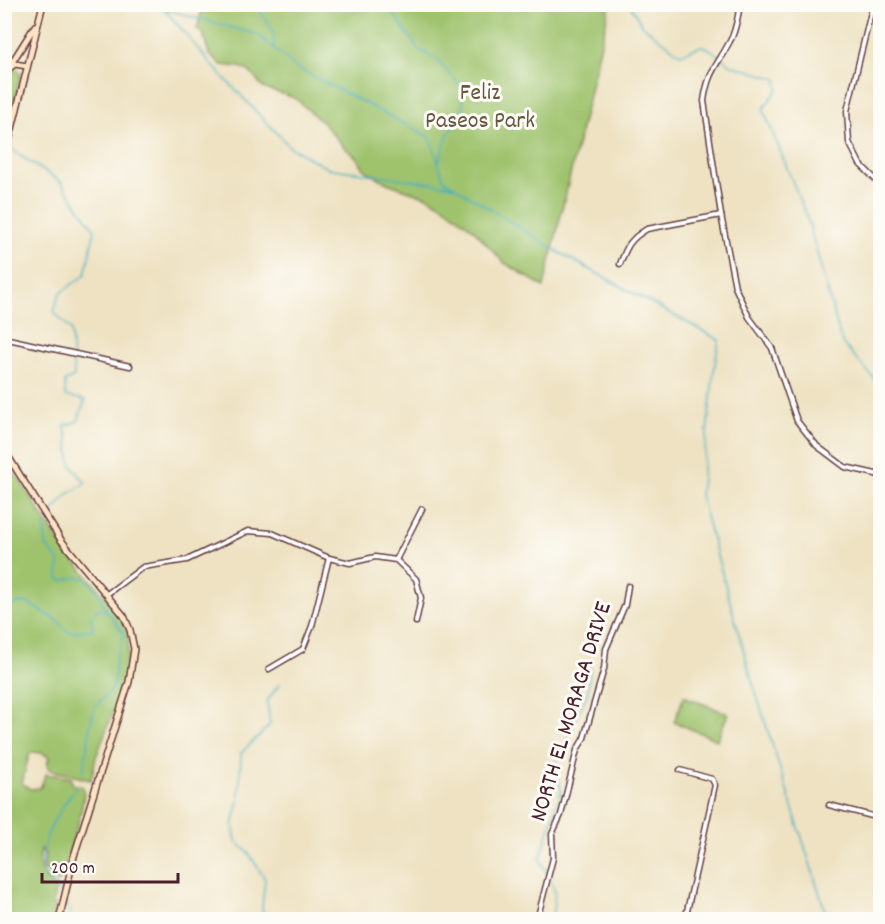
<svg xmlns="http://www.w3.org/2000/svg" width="885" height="924" viewBox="0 0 885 924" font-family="Dekko,sans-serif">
	<rect width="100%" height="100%" fill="#fdfcf7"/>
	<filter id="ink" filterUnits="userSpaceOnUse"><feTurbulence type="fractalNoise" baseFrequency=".0167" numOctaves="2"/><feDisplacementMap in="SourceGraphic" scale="12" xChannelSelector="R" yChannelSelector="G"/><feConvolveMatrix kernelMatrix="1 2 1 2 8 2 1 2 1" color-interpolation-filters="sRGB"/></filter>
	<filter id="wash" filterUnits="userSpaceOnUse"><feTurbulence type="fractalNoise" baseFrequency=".008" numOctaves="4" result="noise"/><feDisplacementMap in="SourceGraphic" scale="24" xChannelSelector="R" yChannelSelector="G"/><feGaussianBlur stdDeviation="1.35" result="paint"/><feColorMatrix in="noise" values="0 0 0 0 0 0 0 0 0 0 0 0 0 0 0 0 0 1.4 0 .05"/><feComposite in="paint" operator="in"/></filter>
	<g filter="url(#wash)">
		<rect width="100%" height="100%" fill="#eee2c2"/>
		<g fill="#9fc36d" stroke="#74714c" stroke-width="1.5">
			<polygon points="203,5 610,5 544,287 503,262 473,229 445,207 430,198 387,183 365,170 356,157 345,148 326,126 295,98 263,88 250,72 241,67 221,65 209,54 203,33 197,29"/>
			<polygon points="17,69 21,74 5,136 5,80 13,70"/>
			<path d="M4,456L66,552L117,609L128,633V668L126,678L96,757L91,780L50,770L47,766L49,757L42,753L32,752L29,755L22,783L30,789L40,788L46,774L71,778L72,784L83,787C88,802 66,860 61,879L57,882L44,868L45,853L41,849C36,874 43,872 55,890L53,904L55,905L52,919H5Z"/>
			<polygon points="684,696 728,714 717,740 674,722"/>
		</g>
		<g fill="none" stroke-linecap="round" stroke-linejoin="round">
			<g stroke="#41aebf" stroke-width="1.5">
				<polyline points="145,4 259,35 295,67 430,137 444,180 560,253 719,340 714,370 700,495 753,684 828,920"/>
				<polyline points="256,4 273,31 274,47"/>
				<polyline points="387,4 418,49 436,59 462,88 463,113 447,136 439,162"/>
				<polyline points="629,4 643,26 680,54 702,46 710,49 731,65 777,79 778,89 763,109 807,217 842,343 880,385"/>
				<polyline points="165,10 212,65 290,147 327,168 453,186"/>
				<polyline points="4,141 5,141"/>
				<polyline points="11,148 19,155 61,182 95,230 85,275 59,294 54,312 71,330 74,377 65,381 65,396 85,400 78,421 64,426 67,433 71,465 86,483 68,494 52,512"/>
				<path d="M44,525L46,546L59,561L58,579C64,582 65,580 72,578C91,573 99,595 106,609"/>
				<path d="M4,610L17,603H27L57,620L68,632L93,630L91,616L98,609L106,610C111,617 120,626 123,634C125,643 117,649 116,657C112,686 121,686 94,706L83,772"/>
				<polyline points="548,875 540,859 561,792 556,763 588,692 590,667"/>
				<polyline points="550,880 555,892 552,920"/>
				<path d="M58,892V888L44,875C36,842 59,811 77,786"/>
				<polyline points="68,905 70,911 69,920"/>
				<polyline points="266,920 262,908 265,879 248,852 236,842 233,825 239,800 241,753 270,725 267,701 280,683"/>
			</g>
		</g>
	</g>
	<g filter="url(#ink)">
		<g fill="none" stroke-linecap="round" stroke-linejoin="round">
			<defs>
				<g id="minor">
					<path d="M740,4C738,16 736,31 730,41C717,66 708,71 704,101L721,215L735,287L749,317L772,348L797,421L817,446L845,467L880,475"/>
					<polyline points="873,4 847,111 849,142 860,164 880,184"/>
					<path d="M620,264C627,246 630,239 647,229L721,215"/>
					<polyline points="4,338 130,366"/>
					<polyline points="396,560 422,509"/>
					<polyline points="107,594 143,567 187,560 248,531 272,533 329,558 350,563 375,557 396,560 416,579 421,598 416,622"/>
					<polyline points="269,669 303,649 312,626 329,558"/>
					<polyline points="680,770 712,779 715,785 685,920"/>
					<polyline points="829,805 880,818"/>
					<polyline points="537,920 553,858 552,834 561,815 577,750 584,738 604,669 606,649 625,605 628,586"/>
				</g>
				<g id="secondary">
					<polyline points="9,67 35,26"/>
					<polyline points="4,72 15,64 27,66"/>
					<polyline points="4,161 43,4"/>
					<polyline points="4,450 61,540 124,616 130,630 134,649 129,682 74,856 59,920"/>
				</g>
			</defs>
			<use href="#minor" stroke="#633c42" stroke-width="7"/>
			<use href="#secondary" stroke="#633c42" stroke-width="8"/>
			<use href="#minor" stroke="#fff" stroke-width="4"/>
			<use href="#secondary" stroke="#ffe4c6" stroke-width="5"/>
		</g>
	</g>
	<g text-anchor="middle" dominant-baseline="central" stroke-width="6" stroke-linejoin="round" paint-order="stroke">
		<g font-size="24" fill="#685842" stroke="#fdfcf7">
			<text x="480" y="94">Feliz<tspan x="480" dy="28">Paseos Park</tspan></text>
		</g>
		<g font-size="24" fill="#4a1f2b" stroke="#fdfcf7">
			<text transform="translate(572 712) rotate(-73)">NORTH EL MORAGA DRIVE</text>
		</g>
	</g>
	<rect width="885" height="924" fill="none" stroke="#fdfcf7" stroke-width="24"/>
	<path d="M42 873v9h136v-9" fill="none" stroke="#4a1f2b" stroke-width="3"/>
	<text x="51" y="873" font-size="18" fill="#4a1f2b" stroke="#fdfcf7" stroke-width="4.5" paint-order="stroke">200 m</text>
</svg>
